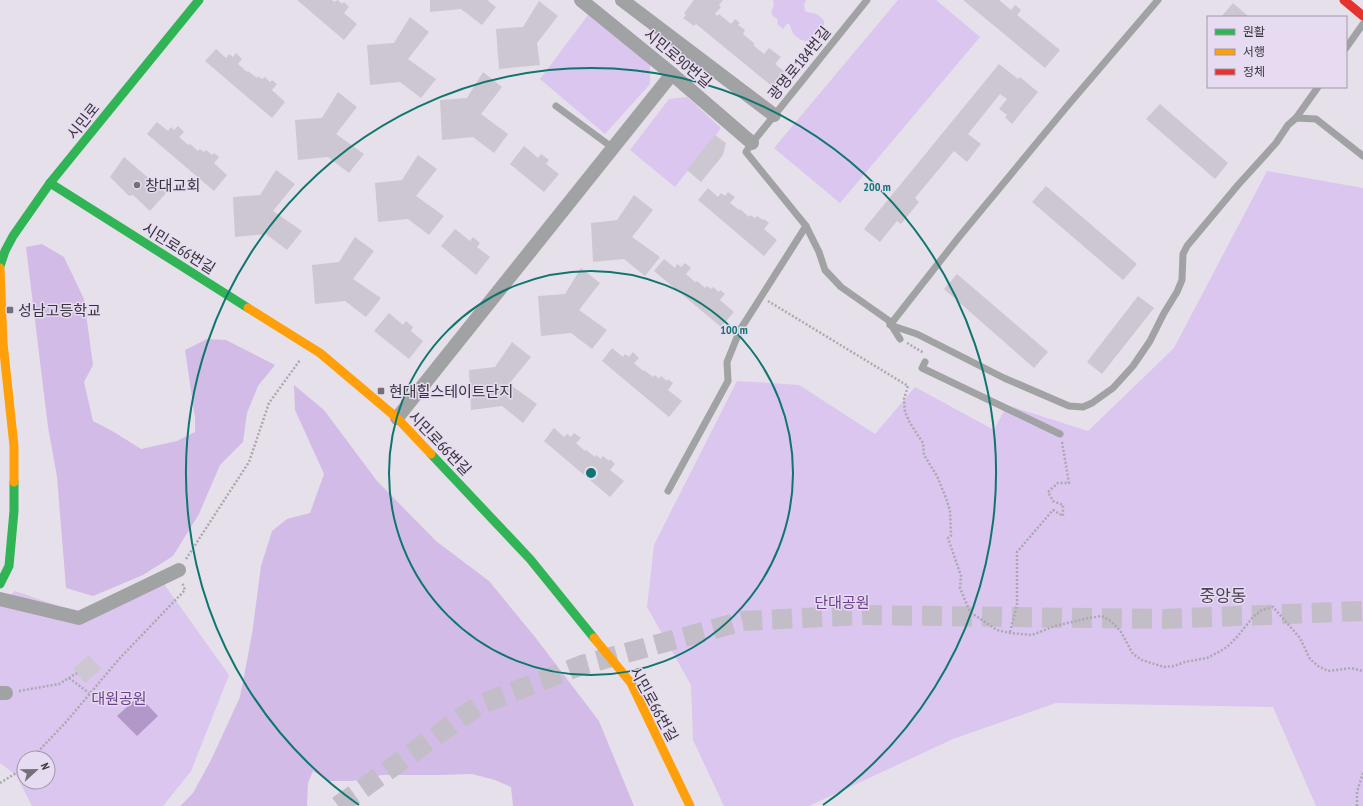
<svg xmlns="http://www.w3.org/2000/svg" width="1363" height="806" viewBox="0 0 1363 806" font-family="'PT Sans Narrow','Noto Sans KR',sans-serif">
	<rect width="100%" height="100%" fill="#e6e0eb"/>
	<g fill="#dac6ee" fill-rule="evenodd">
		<path d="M774,0H806L804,5L805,11C814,15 817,11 824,21V25L814,32L811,40C806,43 797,39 793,33C791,30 791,27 789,24H787L783,29L777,24L778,20L773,16L771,13L774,5L773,1Z"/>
		<polygon points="898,0 936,0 980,37 840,203 774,148"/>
		<polygon points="588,15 650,64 650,84 605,134 540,79"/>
		<polygon points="687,97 721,128 675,187 630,150 669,99"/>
		<polygon points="1267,171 1363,188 1363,806 1316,806 1273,707 1056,703 953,739 809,806 724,806 693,740 691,685 647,607 654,545 737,381 799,385 875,434 915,387 994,430 1007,405 1088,431 1174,348"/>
		<path d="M164,584L229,675L191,771L163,806H32L16,775L0,763V605L15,591L79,613ZM24,758H48V782H24Z"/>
	</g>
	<g fill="#d2bce7">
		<polygon points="42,244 64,257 84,299 93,365 84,382 93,421 114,432 141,449 177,441 195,432 195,418 185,350 207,339 226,340 275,365 258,386 247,413 243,442 220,465 199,514 173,556 143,575 93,596 66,588 57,477 48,427 26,247"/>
		<polygon points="294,385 324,410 377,481 436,541 489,581 535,637 599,721 634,806 513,806 511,787 495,780 472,774 439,775 382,775 352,781 329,781 313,771 308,783 307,806 180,806 193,793 211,760 240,697 252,634 261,566 272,531 287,519 310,513 324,474 295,410"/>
	</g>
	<polygon fill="#b298c9" points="139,696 158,716 137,736 117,716"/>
	<g fill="#ccc7d0">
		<polygon points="297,0 332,0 334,2 338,0 342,4 344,2 349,7 344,13 357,24 344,40"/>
		<polygon points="430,0 487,0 496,7 482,25 461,9 430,12"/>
		<polygon points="694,0 723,0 719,5 721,7 715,14 717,16 719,14 731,24 735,19 740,23 738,25 745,30 743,34 755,44 753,45 764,54 769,48 781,57 775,64 785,72 773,87 696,24 694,26 683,18 686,15 684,13"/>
		<polygon points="963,0 999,0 1011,10 1015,5 1021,10 1017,15 1060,50 1045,68"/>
		<polygon points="539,1 558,16 537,43 540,65 499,69 496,29 523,27"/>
		<polygon points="1233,3 1249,17 1221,17"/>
		<polygon points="410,17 429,32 408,59 436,79 421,98 400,82 370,85 367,45 394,43"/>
		<polygon points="216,49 226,58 229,54 233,57 236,53 242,59 238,64 247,72 248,71 257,78 258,76 262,79 265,77 270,82 272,80 277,84 272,90 285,102 272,118 205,61"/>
		<polygon points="999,64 1018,79 1020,77 1038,92 1012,124 1005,117 1007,115 999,109 1007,99 1000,94 968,134 981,144 967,162 954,151 915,198 919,202 901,224 897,221 880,242 864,229"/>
		<polygon points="483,72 502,87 481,114 508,134 494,153 473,137 442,140 440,100 467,98"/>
		<polygon points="338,92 357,107 336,134 364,154 349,173 328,157 298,160 295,120 322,118"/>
		<polygon points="1160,104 1228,163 1215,179 1146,119"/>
		<polygon points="157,122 168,131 171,127 174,130 178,126 184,132 179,137 188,145 190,144 198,151 200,149 204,152 206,150 212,155 214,153 219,157 214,163 227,175 214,191 147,134"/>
		<polygon points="715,135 726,143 723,155 701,182 687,170"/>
		<polygon points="524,146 538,158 541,154 549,160 546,164 559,174 544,192 510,164"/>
		<polygon points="418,155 437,169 416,196 444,216 429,235 408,219 378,222 375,183 402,180"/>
		<polygon points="124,157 166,193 150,211 133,195 129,196 110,177"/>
		<polygon points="276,170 295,184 273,211 302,231 287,250 266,234 235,237 233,197 260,195"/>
		<polygon points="1046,186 1137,264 1123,280 1032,202"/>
		<polygon points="708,188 718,197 721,193 725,196 728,192 735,197 730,203 739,210 740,209 749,217 750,215 755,218 757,216 763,220 764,219 769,223 764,229 777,240 764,256 698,200"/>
		<polygon points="634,195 653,210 632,237 660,257 645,276 624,259 593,262 591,223 617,220"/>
		<polygon points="455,229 470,241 473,237 480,243 477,247 490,257 476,275 441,246"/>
		<polygon points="355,237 374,251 353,279 381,298 366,317 345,301 315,304 312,265 339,262"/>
		<polygon points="664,259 675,268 677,264 681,267 685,263 691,268 686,274 695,282 697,281 705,288 707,286 711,289 713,287 719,292 720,290 725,294 720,300 734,312 721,327 654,271"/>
		<polygon points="581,268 600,283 579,310 607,330 592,349 571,333 541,336 538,296 565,294"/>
		<polygon points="957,274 1048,352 1034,368 944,289"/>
		<polygon points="1138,296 1154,308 1102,374 1087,362"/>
		<polygon points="389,313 403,325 406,321 413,327 411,331 423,341 409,359 374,331"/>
		<polygon points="512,342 531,357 509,384 537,404 523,423 502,406 471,410 469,370 495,367"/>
		<polygon points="612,348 623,357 625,354 629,357 633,352 639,358 634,363 643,371 644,370 653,377 655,375 659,379 661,376 667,381 668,379 673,383 668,390 682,401 669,417 602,361"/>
		<polygon points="554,428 564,437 567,434 571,437 574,433 581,438 576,443 585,451 586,450 595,457 596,455 601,459 603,456 609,461 610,459 615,464 610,470 624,481 610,497 544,441"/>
		<polygon points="89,655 101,669 85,683 73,669"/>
	</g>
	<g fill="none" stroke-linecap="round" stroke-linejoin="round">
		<polyline stroke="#c3bdc8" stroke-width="20" stroke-dasharray="20 10" stroke-linecap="butt" points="338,806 479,705 582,665 743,621 864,615 1163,619 1363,611"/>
		<g stroke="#aaa9ae" stroke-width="2.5" stroke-dasharray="2 2" stroke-linecap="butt">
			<polyline points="768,301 908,386 904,399 905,412 910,423 923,443 924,455 937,476 946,498 950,511 951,536 948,538 961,576 960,588 970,612 997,630 1010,633 1032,635 1055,626 1089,618 1102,616 1112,622 1121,632 1133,654 1142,660 1164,667 1174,666 1185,662 1207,658 1217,653 1227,647 1237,637 1253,617 1262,610 1273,607 1300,638 1310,659 1318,666 1328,671 1351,668 1363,671"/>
			<polyline points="907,343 924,353"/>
			<polyline points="186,559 249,462 269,403 300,360"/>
			<polyline points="1010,632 1017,605 1017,552 1053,510 1063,516 1063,505 1053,501 1048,492 1058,483 1069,483 1062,442"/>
			<polyline points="69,678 89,693"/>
			<polyline points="19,691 59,684 77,673"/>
			<polyline points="32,758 66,722 119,659 185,590 182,582"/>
			<polyline points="0,783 21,770 24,766"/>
			<polyline points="1357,806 1357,792 1363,773"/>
		</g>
		<g stroke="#a1a2a4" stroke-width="7">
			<polyline points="867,0 752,143 746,152 806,226 819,252 825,270 841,287 888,320 900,339"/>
			<polyline points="1158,0 1069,104 959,237 890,325 917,334 1004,378 1069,406 1083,407 1092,403 1113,388 1133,366 1150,341 1164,313 1177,292 1182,280 1183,254 1187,246 1238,185 1276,143 1288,125 1296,118 1316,119 1363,156"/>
			<polyline points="1346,48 1363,24"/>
			<polyline points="556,106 613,148"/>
			<polyline points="1296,118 1318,87"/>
			<polyline points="925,362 922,368 1060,434"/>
			<polyline points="668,491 728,381 727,362 740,330 806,226"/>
		</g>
		<g stroke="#a1a2a4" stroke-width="14">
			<polyline points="581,0 672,74 752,143"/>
			<polyline points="622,0 774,115"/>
			<polyline points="397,418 672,74"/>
			<polyline points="0,599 79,618 179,570"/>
			<polyline points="0,693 6,693"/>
		</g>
		<g stroke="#30b455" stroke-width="9">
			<polyline points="50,183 248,308"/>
			<polyline points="0,266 5,251 13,236 50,183 199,0"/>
			<polyline points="431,454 530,559 594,638"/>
			<polyline points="0,584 9,566 14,511 14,482"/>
		</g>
		<g stroke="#ff9f0a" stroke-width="9">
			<polyline points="0,268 3,343 14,446 14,482"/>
			<polyline points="248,308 320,353 397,418 431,454"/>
			<polyline points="594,638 631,683 690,806"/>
		</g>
		<polyline stroke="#e5322d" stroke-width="9" points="1344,0 1363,16"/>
	</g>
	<g fill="none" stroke="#0f766e" stroke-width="2">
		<circle cx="591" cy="473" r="202"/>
		<path d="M359 805A405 405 0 1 1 823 805"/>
	</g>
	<g fill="#747079" stroke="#e6dbf0" stroke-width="1.5">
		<circle cx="137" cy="185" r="4"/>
		<rect x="6" y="306" width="8" height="8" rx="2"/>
		<rect x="377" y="387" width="8" height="8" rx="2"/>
	</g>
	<g text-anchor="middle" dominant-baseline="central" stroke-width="3" stroke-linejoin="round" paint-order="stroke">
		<g font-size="15" fill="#37333b" stroke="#e6dbf0">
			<text transform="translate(678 58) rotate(40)">시민로90번길</text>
			<text transform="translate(799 63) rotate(-51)">광명로184번길</text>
			<text transform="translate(83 121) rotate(-51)">시민로</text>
			<text transform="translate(179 248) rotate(32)">시민로66번길</text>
			<text transform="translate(440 443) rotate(46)">시민로66번길</text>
			<text transform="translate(654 704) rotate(61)">시민로66번길</text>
		</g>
		<g font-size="15" fill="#37333b" stroke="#e6dbf0" text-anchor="start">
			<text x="145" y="185">창대교회</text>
			<text x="18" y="310">성남고등학교</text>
			<text x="389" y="391">현대힐스테이트단지</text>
		</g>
		<g font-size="15" fill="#6b3e8e" stroke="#e6dbf0">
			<text x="842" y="602">단대공원</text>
			<text x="119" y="698">대원공원</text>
		</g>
		<g font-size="17" fill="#4b4253" stroke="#e6dbf0">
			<text x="1223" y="596">중앙동</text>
		</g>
	</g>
	<circle cx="591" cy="473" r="6" fill="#0f766e" stroke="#e6dbf0" stroke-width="2"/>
	<g font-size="12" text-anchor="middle" font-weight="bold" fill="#0f766e" stroke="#e6dbf0" stroke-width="3" stroke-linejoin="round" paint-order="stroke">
		<text x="877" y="191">200 m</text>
		<text x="734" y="334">100 m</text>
	</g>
	<rect x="1207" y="16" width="140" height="72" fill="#e6dbf0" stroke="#a098a8"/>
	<rect x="1215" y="29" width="20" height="6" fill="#30b455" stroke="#a098a8"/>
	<text x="1243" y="36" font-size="12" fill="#37333b">원활</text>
	<rect x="1215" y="49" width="20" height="6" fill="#ff9f0a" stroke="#a098a8"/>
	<text x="1243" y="56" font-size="12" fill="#37333b">서행</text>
	<rect x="1215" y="69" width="20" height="6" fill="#e5322d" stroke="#a098a8"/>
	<text x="1243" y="76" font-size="12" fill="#37333b">정체</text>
	<g transform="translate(36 770) rotate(68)"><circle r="19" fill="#e6dbf0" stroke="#a098a8"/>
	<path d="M0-3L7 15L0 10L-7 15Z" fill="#747079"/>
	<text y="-6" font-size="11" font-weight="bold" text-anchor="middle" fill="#37333b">N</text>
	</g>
</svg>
